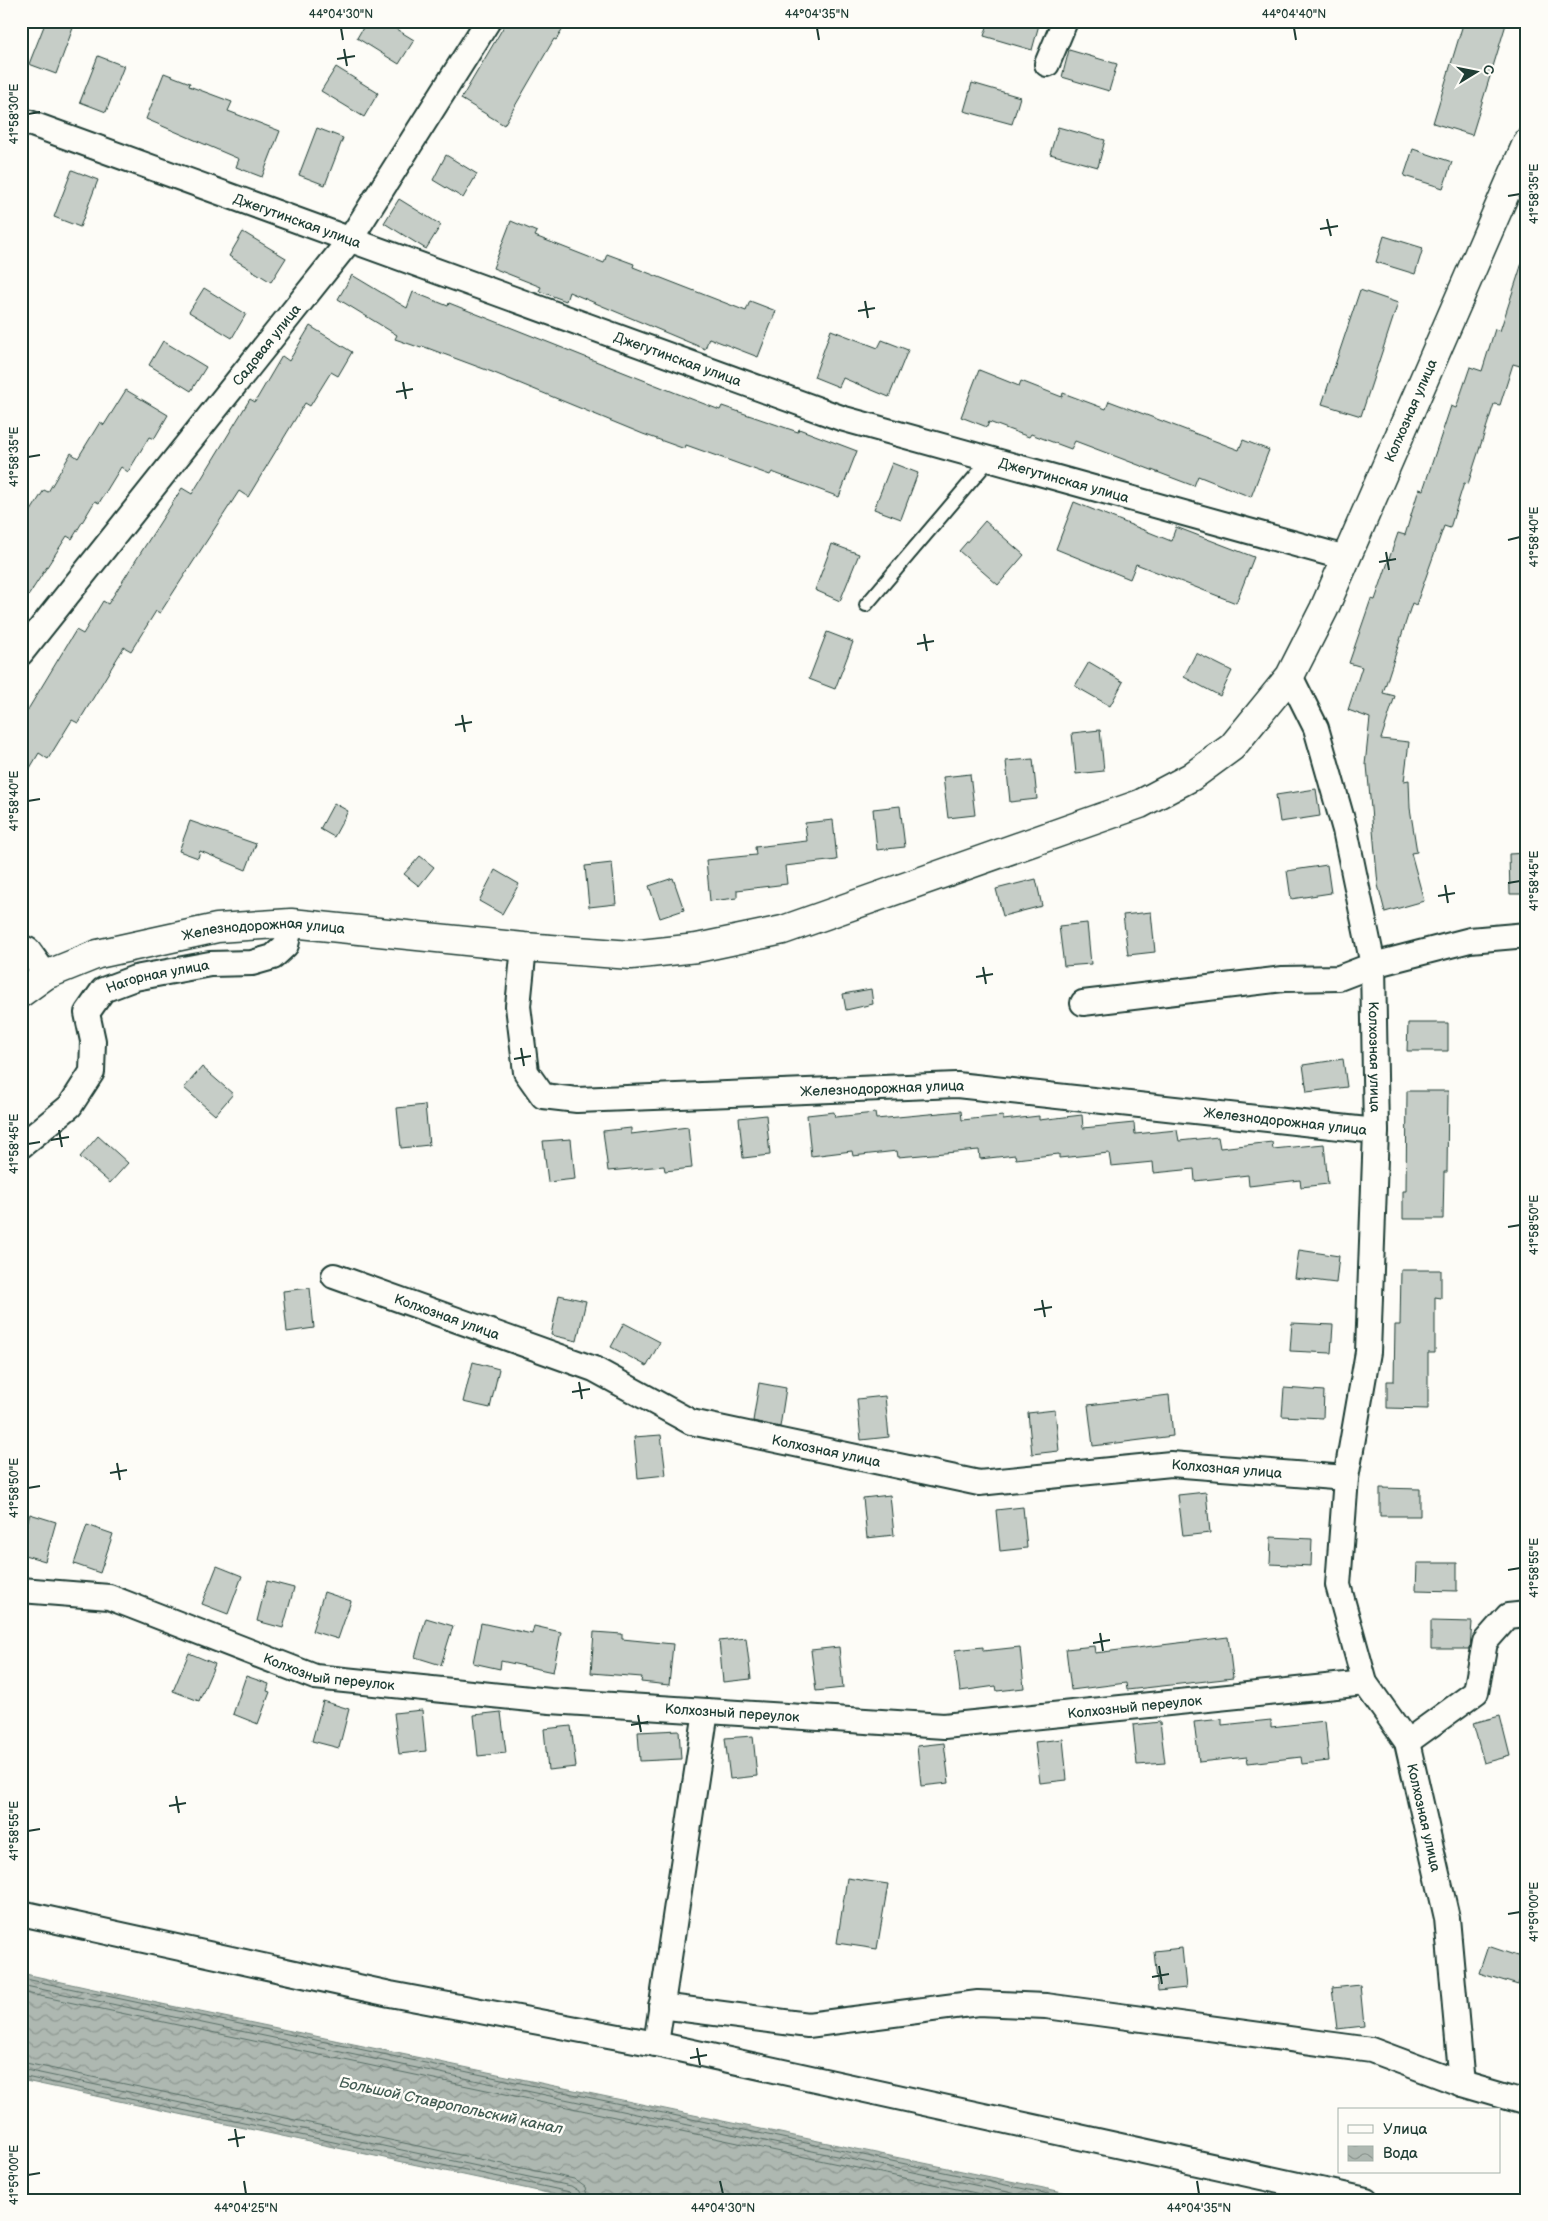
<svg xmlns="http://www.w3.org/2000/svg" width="1548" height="2221" viewBox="0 0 1548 2221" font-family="'Balsamiq Sans',sans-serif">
	<defs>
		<pattern id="water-waves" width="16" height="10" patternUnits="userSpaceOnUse" patternTransform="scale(1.25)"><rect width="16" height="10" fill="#aeb8b1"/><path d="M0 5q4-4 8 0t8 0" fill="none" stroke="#8d9791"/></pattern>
	</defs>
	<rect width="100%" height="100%" fill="#fdfcf7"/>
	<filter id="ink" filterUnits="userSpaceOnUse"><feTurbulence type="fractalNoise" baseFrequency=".02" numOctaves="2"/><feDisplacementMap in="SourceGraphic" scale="10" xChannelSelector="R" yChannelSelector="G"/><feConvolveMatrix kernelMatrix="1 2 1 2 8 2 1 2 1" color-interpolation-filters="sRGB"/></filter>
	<g filter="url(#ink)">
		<polygon fill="url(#water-waves)" stroke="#75877f" points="21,1973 157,2003 1101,2200 580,2200 21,2080"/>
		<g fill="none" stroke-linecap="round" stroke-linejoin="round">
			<g stroke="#586e66" stroke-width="1">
				<polyline points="21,1978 1077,2200"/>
				<polyline points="21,1985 1046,2200"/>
				<polyline points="21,1992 1009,2200"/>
				<polyline points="21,2062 574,2179 585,2187 588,2200"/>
				<polyline points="21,2069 571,2186 579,2191 581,2200"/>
				<polyline points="21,2076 570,2192 573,2195 575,2200"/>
			</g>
		</g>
		<g fill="#c6cdc7" stroke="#1f3d34">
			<polygon points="46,21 57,21 73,28 56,74 29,64"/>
			<polygon points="367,21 383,21 414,40 399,64 357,38"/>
			<polygon points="507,21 568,21 556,40 554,39 504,125 461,99"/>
			<polygon points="989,21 1040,21 1032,50 984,36"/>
			<polygon points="1464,21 1507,21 1472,135 1433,123"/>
			<polygon points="1069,50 1117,64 1109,91 1062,77"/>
			<polygon points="98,56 124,66 106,112 80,102"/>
			<polygon points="336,67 378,93 364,117 321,91"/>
			<polygon points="164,73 190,83 189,86 232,102 228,111 280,131 262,177 236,167 239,159 146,119"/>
			<polygon points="972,83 1020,97 1012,124 964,111"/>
			<polygon points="1058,127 1105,140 1098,167 1050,154"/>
			<polygon points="317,128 343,138 325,185 299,175"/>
			<polygon points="1413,149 1452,162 1443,188 1404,176"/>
			<polygon points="446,155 477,174 463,198 433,180"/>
			<polygon points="72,170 98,180 80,227 54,217"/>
			<polygon points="399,199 441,225 426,249 384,223"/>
			<polygon points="511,221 537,232 535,236 604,263 607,254 634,264 633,267 746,311 750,301 776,311 758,357 709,338 705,349 569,292 566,301 539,291 541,287 493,268"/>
			<polygon points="243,232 286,258 271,282 229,256"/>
			<polygon points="1384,236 1423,248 1415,274 1376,262"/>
			<polygon points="1523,260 1527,260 1527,368 1513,364 1500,405 1494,404 1468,484 1464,483 1450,528 1444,526 1416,605 1412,603 1383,693 1395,696 1381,739 1409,742 1404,781 1409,780 1410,808 1417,852 1411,853 1424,901 1385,912 1378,885 1367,765 1365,765 1370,718 1348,710 1362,667 1349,663 1371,599 1375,600 1398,533 1405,535 1419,489 1423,490 1451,406 1456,408 1470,367 1482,371 1495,329 1500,331"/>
			<polygon points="352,275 407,308 413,292 448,306 449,303 676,393 720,410 722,406 798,432 799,429 857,451 839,497 772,472 770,475 686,445 685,449 643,434 492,372 422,346 421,348 395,339 397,335 338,299"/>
			<polygon points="204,288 246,314 232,338 189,312"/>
			<polygon points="1360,290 1398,303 1361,416 1322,404"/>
			<polygon points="310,326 352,352 338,376 331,372 310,406 305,403 248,497 239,491 160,613 156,611 131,651 124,647 78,723 72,720 48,759 39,753 21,783 21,721 76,630 83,634 103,601 108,604 182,488 192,494 250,399 255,402 282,356 289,361"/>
			<polygon points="831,330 878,348 882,340 908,350 889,397 843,378 839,387 814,377"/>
			<polygon points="163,341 206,367 191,391 149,365"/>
			<polygon points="979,370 1019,386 1021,381 1062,397 1063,393 1106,409 1109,401 1239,450 1243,440 1269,450 1251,497 1198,476 1194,486 1075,441 1071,449 1031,434 1029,437 989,422 987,427 961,417"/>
			<polygon points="126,390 168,415 154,439 149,437 128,472 121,467 99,503 95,501 72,539 67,536 21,607 21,527 44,490 48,492 71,453 78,458 100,422 104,425"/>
			<polygon points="892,463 918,473 901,519 874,509"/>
			<polygon points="1074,502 1171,541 1176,527 1254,557 1236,603 1136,564 1130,579 1056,549"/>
			<polygon points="985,521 1024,555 998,585 959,551"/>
			<polygon points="832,544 859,554 840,601 815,590"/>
			<polygon points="827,632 853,642 835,689 809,679"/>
			<polygon points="1196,653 1232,671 1220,696 1184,677"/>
			<polygon points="1089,662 1123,682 1110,706 1075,686"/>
			<polygon points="1100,730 1104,771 1076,774 1072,733"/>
			<polygon points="1033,759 1037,799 1010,802 1006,761"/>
			<polygon points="970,774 975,815 948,818 943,777"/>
			<polygon points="1316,789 1320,816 1280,822 1276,795"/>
			<polygon points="334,803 348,811 334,837 320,829"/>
			<polygon points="900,806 905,847 877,850 873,809"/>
			<polygon points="833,820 837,860 785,866 787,884 737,890 737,898 710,901 706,860 756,855 755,847 807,841 805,823"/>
			<polygon points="190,821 256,844 246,870 200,851 198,858 179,851"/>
			<polygon points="1527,853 1527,894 1510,894 1509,854"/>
			<polygon points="420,856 434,867 419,886 404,874"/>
			<polygon points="612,863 616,904 589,907 585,866"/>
			<polygon points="1327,865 1331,893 1291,899 1287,871"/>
			<polygon points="495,870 519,884 502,914 479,901"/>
			<polygon points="673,878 684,910 660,918 649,886"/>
			<polygon points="1036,879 1042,906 1003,916 996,889"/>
			<polygon points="1151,912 1155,952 1128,955 1123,915"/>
			<polygon points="1087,923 1091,964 1064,966 1059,926"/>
			<polygon points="871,989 873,1004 846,1010 843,994"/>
			<polygon points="1408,1023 1448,1023 1448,1051 1407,1051"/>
			<polygon points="1343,1059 1347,1087 1307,1092 1303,1065"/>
			<polygon points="202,1067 233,1094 215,1115 184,1088"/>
			<polygon points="1407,1091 1448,1091 1447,1172 1444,1172 1443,1219 1403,1219 1403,1191 1406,1191"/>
			<polygon points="425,1105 429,1145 401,1148 397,1108"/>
			<polygon points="961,1111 962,1120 1003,1116 1003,1120 1039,1116 1039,1120 1082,1115 1083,1128 1134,1123 1135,1134 1177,1130 1179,1141 1218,1137 1220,1148 1272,1142 1273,1149 1324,1144 1328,1184 1301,1187 1300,1180 1249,1186 1248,1175 1195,1181 1194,1169 1154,1173 1153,1162 1111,1166 1109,1153 1059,1158 1059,1154 1016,1159 1015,1155 980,1159 979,1150 898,1157 897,1151 853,1156 852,1151 811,1156 807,1115 834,1112 835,1117 875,1113 876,1119"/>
			<polygon points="766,1115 770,1155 743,1158 739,1118"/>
			<polygon points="688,1127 692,1168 665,1171 664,1166 608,1171 603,1131 631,1128 631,1134"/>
			<polygon points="98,1136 128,1163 110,1183 80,1157"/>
			<polygon points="571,1139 575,1179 548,1182 543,1141"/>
			<polygon points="1299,1250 1339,1256 1336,1283 1295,1278"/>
			<polygon points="1401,1270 1441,1270 1441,1298 1435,1297 1435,1353 1428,1353 1428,1409 1387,1408 1387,1381 1394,1381 1395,1325 1400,1325"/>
			<polygon points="310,1288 314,1328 287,1332 283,1291"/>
			<polygon points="559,1295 586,1301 577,1341 551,1335"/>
			<polygon points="624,1323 660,1342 647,1366 611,1347"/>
			<polygon points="1292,1323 1333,1325 1331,1353 1290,1351"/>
			<polygon points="473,1362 499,1369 490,1408 463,1402"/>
			<polygon points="759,1383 786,1388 780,1427 753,1421"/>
			<polygon points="1284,1388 1324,1391 1323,1418 1282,1416"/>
			<polygon points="1169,1395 1173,1436 1093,1446 1088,1405"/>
			<polygon points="885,1396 889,1437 861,1440 857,1399"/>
			<polygon points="1055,1410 1059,1451 1032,1454 1028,1413"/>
			<polygon points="661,1435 666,1475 638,1478 634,1437"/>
			<polygon points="1380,1488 1420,1489 1420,1516 1380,1516"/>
			<polygon points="1206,1492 1210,1533 1183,1536 1178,1495"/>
			<polygon points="890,1495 894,1535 867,1538 863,1498"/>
			<polygon points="1023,1507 1027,1548 1000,1551 996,1510"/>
			<polygon points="30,1514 56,1522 45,1561 21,1554 21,1544"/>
			<polygon points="87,1525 113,1534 100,1573 74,1564"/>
			<polygon points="1271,1537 1312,1539 1311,1566 1270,1564"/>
			<polygon points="1417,1563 1457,1563 1457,1591 1416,1590"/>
			<polygon points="217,1566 242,1576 228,1614 202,1604"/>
			<polygon points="267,1581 294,1588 283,1628 257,1621"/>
			<polygon points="324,1592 351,1601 338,1639 312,1631"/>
			<polygon points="426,1618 453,1626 441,1665 415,1657"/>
			<polygon points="1431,1621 1472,1622 1470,1649 1431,1649"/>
			<polygon points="481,1623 532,1634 534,1626 561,1632 553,1672 501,1661 500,1669 473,1663"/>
			<polygon points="594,1632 622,1634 622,1639 673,1644 669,1685 641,1682 642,1677 591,1673"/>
			<polygon points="1228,1637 1233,1678 1127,1690 1126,1683 1071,1690 1066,1649 1094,1646 1095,1653"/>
			<polygon points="746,1638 751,1679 723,1682 719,1641"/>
			<polygon points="839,1647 843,1688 816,1691 811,1650"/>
			<polygon points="983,1647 983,1651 1020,1647 1024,1688 997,1691 996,1686 960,1691 955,1650"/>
			<polygon points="189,1653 215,1664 199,1701 173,1691"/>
			<polygon points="246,1676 269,1684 267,1691 270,1692 258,1724 233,1714"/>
			<polygon points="323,1701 349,1709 339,1748 312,1741"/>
			<polygon points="422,1710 426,1751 399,1754 394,1713"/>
			<polygon points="501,1712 506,1753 478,1756 474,1715"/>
			<polygon points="1500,1716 1510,1756 1484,1763 1473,1723"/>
			<polygon points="1222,1719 1222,1725 1271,1720 1271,1727 1325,1721 1329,1761 1302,1764 1301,1757 1248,1763 1247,1757 1199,1762 1194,1722"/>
			<polygon points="1160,1722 1165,1763 1137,1765 1133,1725"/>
			<polygon points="571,1726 576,1767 548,1770 544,1729"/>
			<polygon points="679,1730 681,1759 640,1761 638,1732"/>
			<polygon points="753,1736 757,1776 730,1779 725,1738"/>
			<polygon points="1063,1739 1067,1780 1040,1783 1035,1742"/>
			<polygon points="944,1743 949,1783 921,1786 917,1746"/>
			<polygon points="847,1878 888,1884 877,1949 837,1943"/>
			<polygon points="1488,1946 1526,1959 1518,1985 1479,1973"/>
			<polygon points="1182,1948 1186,1988 1158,1991 1154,1951"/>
			<polygon points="1360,1985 1364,2026 1337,2029 1332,1988"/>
		</g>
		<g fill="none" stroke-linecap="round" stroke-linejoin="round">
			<defs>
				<polyline id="service" points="866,605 990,459"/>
				<g id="minor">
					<polyline points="1047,64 1065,21"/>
					<path id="s1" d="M21,120L841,418L1346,558"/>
					<path id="s2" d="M21,653L349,241L488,21"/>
					<path id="s3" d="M1290,676L1316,728L1345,830L1373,965L1376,1131L1368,1352L1346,1478L1338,1585L1365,1683L1407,1742L1447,1918L1462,2084"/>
					<polyline points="21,947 28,950 46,975"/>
					<path id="s4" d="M524,947L518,1006L526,1072L543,1096L577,1100L957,1085L1376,1131"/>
					<polyline points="1083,1003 1283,979 1339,978 1373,965 1470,940 1527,935"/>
					<path id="s5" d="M21,1146L70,1106L92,1072L93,1041L87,1013L103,990L135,978L210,964L252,963L273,957L286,945L291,923"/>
					<path id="s6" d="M334,1276L594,1369L691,1422L979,1483L1171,1464L1346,1478"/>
					<path id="s7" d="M21,1590L109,1597L315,1677L550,1701L944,1726L1365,1683"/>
					<polyline points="1407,1742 1476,1692 1485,1642 1508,1616 1527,1614"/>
					<polyline points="21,1913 390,1994 656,2044 1366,2200"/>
					<polyline points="661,2006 808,2025 978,2003 1046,2006 1371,2050 1462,2084 1527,2103"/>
					<polyline points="656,2044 706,1711"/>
				</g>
				<g id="secondary">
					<path id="s8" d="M21,993L46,975L98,954L217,928L291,923L524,947L631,955L697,948L783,930L1140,804L1191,777L1232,747L1290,676L1324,609L1527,143"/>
				</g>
			</defs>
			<use href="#service" stroke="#1f3d34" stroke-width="16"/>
			<use href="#minor" stroke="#1f3d34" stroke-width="28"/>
			<use href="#secondary" stroke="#1f3d34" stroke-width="31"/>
			<use href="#service" stroke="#fdfcf7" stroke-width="12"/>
			<use href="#minor" stroke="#fdfcf7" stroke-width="24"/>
			<use href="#secondary" stroke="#fdfcf7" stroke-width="28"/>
		</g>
	</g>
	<path fill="none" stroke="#1f3d34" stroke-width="2" d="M341,28L343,40M817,28L819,40M1294,28L1296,40M344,49L347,66M337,59L355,56M28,114L40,112M1508,196L1520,194M1327,219L1331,236M1320,229L1338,226M865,301L868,318M858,311L875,308M403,382L406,399M396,392L413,389M28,457L40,455M1508,540L1520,537M1386,552L1389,570M1379,562L1396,559M924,634L927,651M917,644L934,641M462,715L465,732M455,725L472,722M28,801L40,799M1508,883L1520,881M1445,885L1448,903M1438,896L1455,893M983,967L986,984M976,977L993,974M521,1048L524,1066M514,1059L531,1056M59,1130L62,1147M51,1140L69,1137M28,1144L40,1142M1508,1227L1520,1225M1042,1300L1045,1317M1034,1310L1052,1307M579,1382L582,1399M572,1392L590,1389M117,1463L120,1480M110,1473L127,1470M28,1488L40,1486M1508,1570L1520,1568M1100,1633L1103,1651M1093,1643L1110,1640M638,1715L641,1732M631,1725L648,1722M176,1796L179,1813M169,1806L186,1803M28,1831L40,1829M1508,1914L1520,1912M1159,1966L1162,1984M1152,1977L1169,1974M697,2048L700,2065M690,2058L707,2055M235,2129L238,2147M228,2140L245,2137M28,2175L40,2173M244,2181L246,2194M720,2181L723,2194M1197,2181L1199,2194"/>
	<g text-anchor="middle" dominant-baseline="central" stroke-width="5" stroke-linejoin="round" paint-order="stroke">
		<g font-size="14" fill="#1f3d34" stroke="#fdfcf7">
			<text stroke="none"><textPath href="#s1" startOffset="294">Джегутинская улица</textPath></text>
			<text stroke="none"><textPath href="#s2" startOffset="394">Садовая улица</textPath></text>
			<text stroke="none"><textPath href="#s1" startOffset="699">Джегутинская улица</textPath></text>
			<text stroke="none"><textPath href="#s8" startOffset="1649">Колхозная улица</textPath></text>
			<text stroke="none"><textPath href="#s1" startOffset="1104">Джегутинская улица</textPath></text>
			<text stroke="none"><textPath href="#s8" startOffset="255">Железнодорожная улица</textPath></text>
			<text stroke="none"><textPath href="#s5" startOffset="248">Нагорная улица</textPath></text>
			<text stroke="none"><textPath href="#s3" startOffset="394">Колхозная улица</textPath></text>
			<text stroke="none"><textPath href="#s4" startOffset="495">Железнодорожная улица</textPath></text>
			<text stroke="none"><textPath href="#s4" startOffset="900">Железнодорожная улица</textPath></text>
			<text stroke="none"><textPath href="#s6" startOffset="120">Колхозная улица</textPath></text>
			<text stroke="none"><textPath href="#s6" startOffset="525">Колхозная улица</textPath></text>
			<text stroke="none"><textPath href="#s6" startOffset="930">Колхозная улица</textPath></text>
			<text stroke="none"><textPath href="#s7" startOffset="322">Колхозный переулок</textPath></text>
			<text stroke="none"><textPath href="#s7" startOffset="1132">Колхозный переулок</textPath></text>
			<text stroke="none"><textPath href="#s7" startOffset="728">Колхозный переулок</textPath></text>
			<text stroke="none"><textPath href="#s3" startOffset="1176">Колхозная улица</textPath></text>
		</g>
		<g font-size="15" font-style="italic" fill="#435c53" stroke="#fdfcf7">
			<text transform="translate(451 2106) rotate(12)">Большой Ставропольский канал</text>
		</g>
	</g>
	<rect width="1548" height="2221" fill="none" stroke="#fdfcf7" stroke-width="55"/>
	<rect x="1338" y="2108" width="162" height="65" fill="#fdfcf7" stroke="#a4b0a9"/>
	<rect x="1348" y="2125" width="25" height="8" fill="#fdfcf7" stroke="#a4b0a9"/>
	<text x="1383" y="2134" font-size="15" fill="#1f3d34">Улица</text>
	<rect x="1348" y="2146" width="25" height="15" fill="url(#water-waves)" stroke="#a4b0a9"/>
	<text x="1383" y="2158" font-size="15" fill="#1f3d34">Вода</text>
	<g transform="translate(1476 72) rotate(80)" stroke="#fdfcf7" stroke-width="4" paint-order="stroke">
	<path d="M0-4L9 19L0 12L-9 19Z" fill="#1f3d34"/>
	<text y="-8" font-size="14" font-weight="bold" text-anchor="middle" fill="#1f3d34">С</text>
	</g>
	<rect x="28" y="28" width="1492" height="2166" fill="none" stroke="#1f3d34" stroke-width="2"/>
	<g font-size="12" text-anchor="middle" fill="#1f3d34">
		<text x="341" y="18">44°04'30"N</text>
		<text x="817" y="18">44°04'35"N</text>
		<text x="1294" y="18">44°04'40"N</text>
		<text transform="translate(14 114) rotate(-90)" y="4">41°58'30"E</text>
		<text transform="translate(1534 194) rotate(-90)" y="4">41°58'35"E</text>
		<text transform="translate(14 457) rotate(-90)" y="4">41°58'35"E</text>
		<text transform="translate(1534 537) rotate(-90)" y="4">41°58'40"E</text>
		<text transform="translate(14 801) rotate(-90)" y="4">41°58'40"E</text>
		<text transform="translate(1534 881) rotate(-90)" y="4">41°58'45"E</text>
		<text transform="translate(14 1144) rotate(-90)" y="4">41°58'45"E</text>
		<text transform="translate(1534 1225) rotate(-90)" y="4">41°58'50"E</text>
		<text transform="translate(14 1488) rotate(-90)" y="4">41°58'50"E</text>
		<text transform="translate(1534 1568) rotate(-90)" y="4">41°58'55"E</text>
		<text transform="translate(14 1831) rotate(-90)" y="4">41°58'55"E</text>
		<text transform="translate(1534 1912) rotate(-90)" y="4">41°59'00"E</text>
		<text transform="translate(14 2175) rotate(-90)" y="4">41°59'00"E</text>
		<text x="246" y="2212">44°04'25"N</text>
		<text x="723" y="2212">44°04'30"N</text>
		<text x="1199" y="2212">44°04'35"N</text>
	</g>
</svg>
